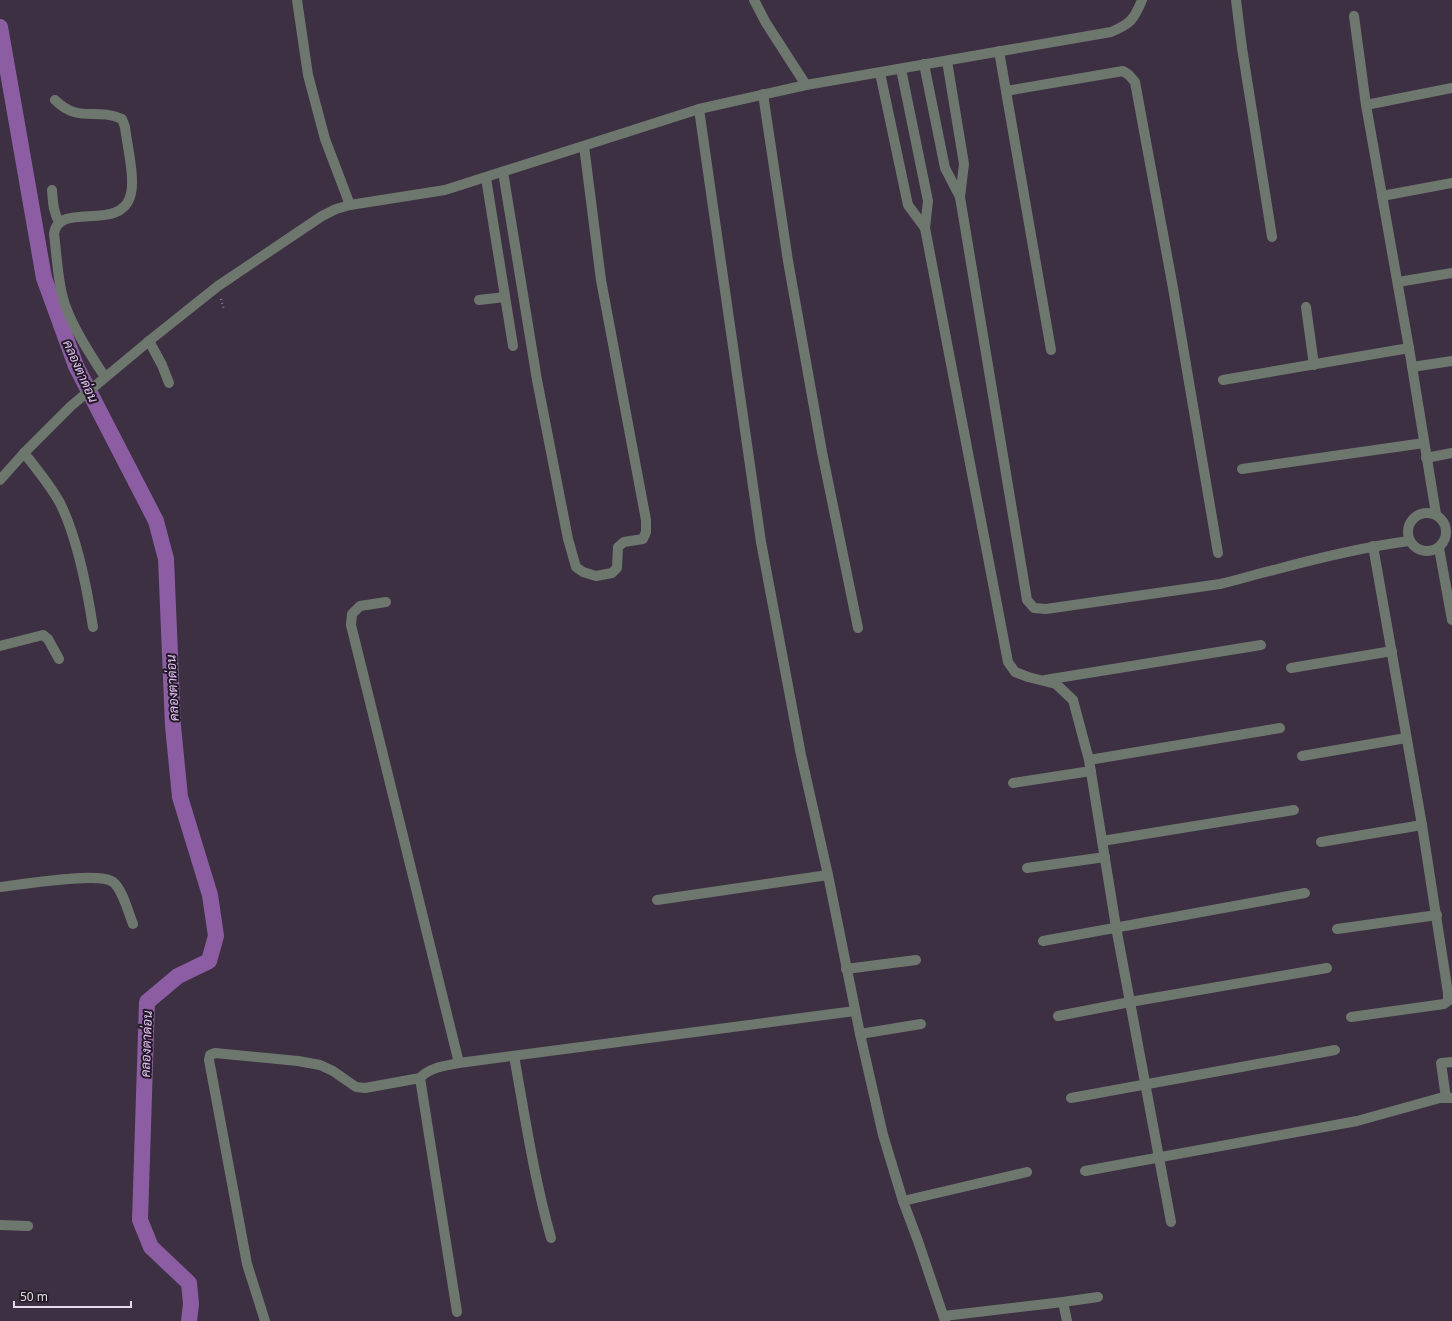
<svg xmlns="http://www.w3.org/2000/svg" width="1452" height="1321" viewBox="0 0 1452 1321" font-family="'Noto Sans',Sarabun,sans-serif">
	<rect width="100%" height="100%" fill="#3c3042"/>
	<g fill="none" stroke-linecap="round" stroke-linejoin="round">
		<polyline stroke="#8c5da3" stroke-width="16" points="0,27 44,278 76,366 156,521 166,559 173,726 180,797 210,895 216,936 209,961 178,976 147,1002 140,1220 151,1247 189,1283 191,1304 189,1321"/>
		<polyline stroke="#807685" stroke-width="2.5" stroke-dasharray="1 3" stroke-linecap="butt" points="221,299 224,310"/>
		<g stroke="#6e776e" stroke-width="10">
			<polyline points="297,0 308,75 325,139 350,205"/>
			<polyline points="754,0 766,23 806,85"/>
			<polyline points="1236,0 1242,48 1272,237"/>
			<polyline points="1354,16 1366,105 1409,348 1436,514"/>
			<polyline points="999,51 1051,350"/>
			<polyline points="924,64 945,168 960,197 964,164 947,61"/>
			<polyline points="880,73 908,205 925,228 928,201 901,69"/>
			<polyline points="1006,91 1123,71 1129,75 1135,82 1173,288 1218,553"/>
			<polyline points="763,94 788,261 822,452 858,628"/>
			<path d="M55,100C79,124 96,107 122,119L125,127C127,145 136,181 130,197C119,232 58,201 54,234C57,256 58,289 67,310C76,333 91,356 105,377"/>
			<polyline points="1366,105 1452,88"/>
			<polyline points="699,109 761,542 801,755 828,875 860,1034 883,1135 903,1201 918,1241 945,1321"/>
			<polyline points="503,172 537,380 568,539 576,567 583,572 596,576 612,573 617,568 618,547 624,542 643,539 646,532 646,520 601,280 584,146"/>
			<polyline points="486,178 513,346"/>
			<path d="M52,190C53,202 53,211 59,222"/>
			<polyline points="1382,196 1452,183"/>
			<path d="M960,197L1027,600L1034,608L1046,609L1220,584C1238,580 1256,574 1274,570C1318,558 1364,547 1409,541"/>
			<polyline points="925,228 1008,662 1015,672 1028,677 1056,684 1073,700 1089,760 1116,927 1171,1222"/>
			<polyline points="1398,282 1452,273"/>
			<polyline points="479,300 505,297"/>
			<polyline points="1306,307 1314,365"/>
			<polyline points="149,341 162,365 169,383"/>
			<polyline points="1412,367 1452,361"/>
			<polyline points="1223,380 1409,348"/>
			<path d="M24,453C37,469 50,485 60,503C78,539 87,588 93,627"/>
			<polyline points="1426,458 1452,453"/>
			<polyline points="1242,469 1424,443"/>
			<path d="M0,480L24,453L71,406L149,341L218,286L322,216L336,209L350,205L445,190L699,109L806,85L1111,32C1130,24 1134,20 1142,0"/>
			<circle cx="1427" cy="532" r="19"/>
			<polyline points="1439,548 1452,620"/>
			<polyline points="386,602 360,606 352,614 351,625 459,1063"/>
			<polyline points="0,646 43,635 48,639 59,659"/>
			<polyline points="1291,668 1392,651"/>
			<polyline points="1045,680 1261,645"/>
			<polyline points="1302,756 1406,738"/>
			<polyline points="1089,760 1280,728"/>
			<polyline points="1013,783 1091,771"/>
			<polyline points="1102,841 1294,810"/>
			<polyline points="1321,842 1422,825"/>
			<polyline points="1027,868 1105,857"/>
			<path d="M0,887C20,885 99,871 113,882C123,890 128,912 133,924"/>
			<polyline points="657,900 828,875"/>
			<polyline points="1337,929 1437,915"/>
			<polyline points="1043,941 1305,893"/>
			<polyline points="846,969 916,960"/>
			<polyline points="1058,1016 1130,1002 1327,968"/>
			<polyline points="1351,1017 1444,1004 1448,1001 1448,993 1422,825 1373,546"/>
			<polyline points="860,1034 921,1024"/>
			<path d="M514,1056C525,1117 534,1178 551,1238"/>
			<polyline points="420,1078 457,1312"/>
			<polyline points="1071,1098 1335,1050"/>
			<polyline points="1446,1098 1441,1063 1452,1062"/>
			<polyline points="1085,1171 1357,1121 1440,1098 1452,1098"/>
			<polyline points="903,1201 1027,1172"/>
			<polyline points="0,1225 28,1226"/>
			<polyline points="1063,1302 1067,1321"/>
			<polyline points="944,1316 1063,1302 1098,1297"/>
			<path d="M265,1321L247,1264L212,1076L209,1060L210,1055L215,1053L298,1061L320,1065L333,1071L356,1087L365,1088L420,1078C430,1067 445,1066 459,1063L855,1011"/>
		</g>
	</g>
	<g text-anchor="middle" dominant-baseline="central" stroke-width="4" stroke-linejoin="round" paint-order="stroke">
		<g font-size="13" font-style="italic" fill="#e8c2fc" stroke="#201a23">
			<text transform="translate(81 371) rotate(66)">คลองตาด่อน</text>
			<text transform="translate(172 688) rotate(-93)">คลองตาด่อน</text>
			<text transform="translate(146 1044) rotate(-88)">คลองตาด่อน</text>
		</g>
	</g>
	<path d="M14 1301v6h117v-6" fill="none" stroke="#e3dbe7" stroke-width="2"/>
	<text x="20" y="1301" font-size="12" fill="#e3dbe7" stroke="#201a23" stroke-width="3" paint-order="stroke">50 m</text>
</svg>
